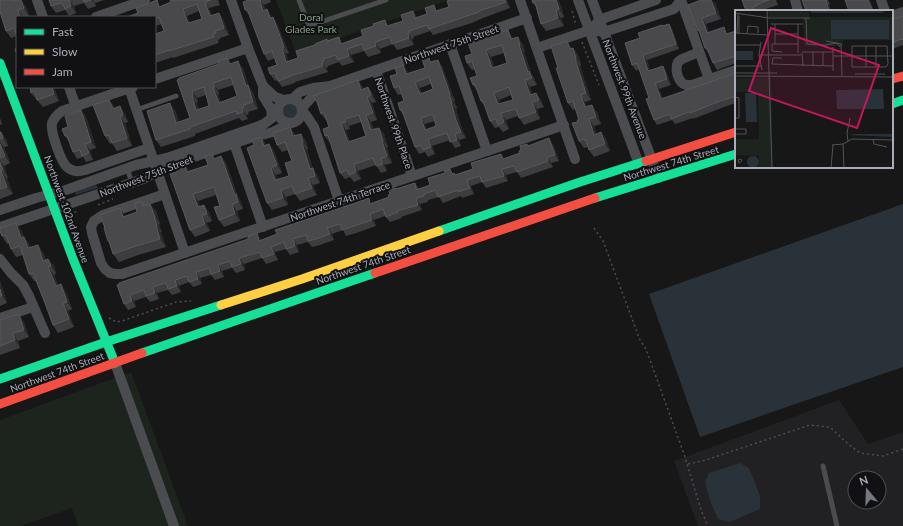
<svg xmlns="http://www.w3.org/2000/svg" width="903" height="526" viewBox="0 0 903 526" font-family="Lato,sans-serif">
	<rect width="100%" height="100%" fill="#171717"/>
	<path fill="#212123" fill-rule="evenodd" d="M839,400L868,444L903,432V526H698L674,461ZM855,478H879V502H855Z"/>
	<g fill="#1d241e">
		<polygon points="276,0 449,0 296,53"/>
		<polygon points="131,372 188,526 78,526 72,508 21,526 0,526 0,420"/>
	</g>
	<g fill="#2a3239">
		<path d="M287,104H294L298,109L297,115L292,118H286C281,112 282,110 287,104Z"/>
		<polygon points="96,185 98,188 76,195 75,192"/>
		<polygon points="903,204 903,367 700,437 649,294"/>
		<polygon points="740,463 749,468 760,496 760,509 730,522 718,519 710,501 705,482 709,473"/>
	</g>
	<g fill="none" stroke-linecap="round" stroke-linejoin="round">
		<g stroke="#4d4e52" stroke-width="1.5" stroke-dasharray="2 3" stroke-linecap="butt">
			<polyline points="572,11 576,25"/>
			<polyline points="582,42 599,85"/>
			<polyline points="98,205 113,199"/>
			<polyline points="71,216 72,217 72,222 82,250"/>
			<polyline points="72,217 74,213 77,211"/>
			<polyline points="594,228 603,241 640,340 646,349 684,454 701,510 708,526"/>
			<polyline points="109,318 116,322 122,321 176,302 191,301"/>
			<polyline points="688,464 706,460 810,425 830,427 847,443 860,453 883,456 903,449"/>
		</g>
		<g stroke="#4b4c50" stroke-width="5">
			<polyline points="299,0 309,26 386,0"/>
			<polyline points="136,110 176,96"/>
			<polyline points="127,168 132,183"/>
			<polyline points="823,466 837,526"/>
		</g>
		<g stroke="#4b4c50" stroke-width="10">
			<polyline points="37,0 43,17"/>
			<polyline points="231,0 248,48 263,86 263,96 271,109 272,118"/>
			<polyline points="520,0 575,159"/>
			<polyline points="578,0 639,164"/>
			<polyline points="592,0 652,160 658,178"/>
			<polyline points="681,0 709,79"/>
			<polyline points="795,0 798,11"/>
			<polyline points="881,0 885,11"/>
			<polyline points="892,16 903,12"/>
			<polyline points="96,17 145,0"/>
			<polyline points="595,25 599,20 656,0"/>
			<polyline points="450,44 487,151"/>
			<polyline points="537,48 590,30 604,32 674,9 681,0"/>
			<path d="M699,52L682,59L678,62C675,69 677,82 686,85C686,85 692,85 692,85L736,70"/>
			<polyline points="376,70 412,176"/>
			<polyline points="155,79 248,48"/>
			<polyline points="263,86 275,97 284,100"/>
			<polyline points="69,87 76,107"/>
			<path d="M133,87L62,111C58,114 54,118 52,123C50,131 61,162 67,167C73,172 78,172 85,170L149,148"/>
			<polyline points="129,88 185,253"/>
			<circle cx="290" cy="111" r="12"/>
			<polyline points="292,99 300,92 313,88 330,86 527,18"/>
			<polyline points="302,108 312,97 328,87"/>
			<polyline points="302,110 308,118 314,127 339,201"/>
			<polyline points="234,143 263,227"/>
			<polyline points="165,194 103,215 94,221 91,227 92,233 101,263 105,269 110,273 115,274 122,274 564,125"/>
			<polyline points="0,210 36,198 66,190 136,165 167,158 259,126 264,124 278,113"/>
			<polyline points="0,227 143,179 170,165 250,138 273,132 291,123"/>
			<polyline points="0,259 11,273 23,285 29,296 45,333"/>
			<polyline points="0,318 33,307"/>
			<polyline points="115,363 174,526"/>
		</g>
		<g stroke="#16e098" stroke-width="9">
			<polyline points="0,63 73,259 115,363"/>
			<polyline points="892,104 903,100"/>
			<polyline points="595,198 736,154"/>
			<polyline points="439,231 577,183 646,161"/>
			<polyline points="142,353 375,273"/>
			<polyline points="0,379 106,342 221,305"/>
		</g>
		<polyline stroke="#ffcf43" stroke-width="9" points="221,305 302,279 439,231"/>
		<g stroke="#f24e42" stroke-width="9">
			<polyline points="892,79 903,76"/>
			<polyline points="646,161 736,132"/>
			<polyline points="375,273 595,198"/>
			<polyline points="0,404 142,353"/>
		</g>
	</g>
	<g fill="#3d3d3f" fill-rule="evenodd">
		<polygon points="49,0 104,0 95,3 96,6 88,9 84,3 74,6 76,13 69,16 65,10 56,13 51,6"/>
		<path d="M170,0H218L220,5L209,8L212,15L219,13L223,19L229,35L220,38V39L218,40L219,43L173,58V57L155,63V34L164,31L162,24L155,26V17L161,6L171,2ZM199,11L202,19L190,23L187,16Z"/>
		<polygon points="249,0 270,0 271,2 264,5 265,10 267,9 272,18 273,17 277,24 289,53 286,54 288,61 298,58 328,41 343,43 389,26 417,18 449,7 450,0 507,0 510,8 483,18 472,23 433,35 430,31 413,37 414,39 412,39 414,45 397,50 393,44 380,49 381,53 368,57 364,51 351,55 354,62 342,66 339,62 328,66 328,67 326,68 328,72 295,82 295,83 282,87 277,80 275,81 270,74 277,65 275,58 268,61 264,54 250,16 245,10"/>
		<polygon points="532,0 558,0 561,6 564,17 561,18 564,26 546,31 541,24 536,7 533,3"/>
		<polygon points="742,0 776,0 778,5 762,10 762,11 746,11"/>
		<polygon points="802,0 828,0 830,5 829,5"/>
		<polygon points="715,3 721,19 706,24 709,33 728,34 736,31 736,63 717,70 713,63 709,54 705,48 700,34 698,31 688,5"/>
		<polygon points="26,6 29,16 25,17 17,17 17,36 11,38 6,31 0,12"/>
		<polygon points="903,16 903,45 892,49 892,20"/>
		<polygon points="669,24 672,29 679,49 647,60 650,70 666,71 671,85 659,89 663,99 736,73 736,103 724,107 693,119 693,118 675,124 672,120 657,125 654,120 649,98 639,69 636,71 632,65 640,38 663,26"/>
		<path d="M508,30L513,39L523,44L525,52H524L531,73L534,78L537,85L530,87L532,94L536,93L541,100L544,107L537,109L540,119L524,125L518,116L506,120L509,129L503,132L499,127L495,128L490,121L485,107L481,101L478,92L473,85L477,76L475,69L472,70L467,63L472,54ZM504,53L507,63L494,67L491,57ZM511,95L513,100L500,104L499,100Z"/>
		<polygon points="573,48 578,55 581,65 580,66 591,100 585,102 587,107 597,112 601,124 594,126 596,134 601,132 606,139 610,151 594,157 589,150 588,147 584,148 579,141 578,122 579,120 575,109 573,110 568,103 572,49"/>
		<path d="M432,62L442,66L455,101H454L457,108L456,109L461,126L466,138L459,140L461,146L455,148L450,140L432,146L435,154L428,157L425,152L419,154L415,147L403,115L400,110L404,101L402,94L398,95L394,88L397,74L403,65L408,74L425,68ZM431,84L433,89L422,93L420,88ZM435,121L436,126L427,130L425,124Z"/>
		<path d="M231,63L243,68L249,87L253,92L258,109L248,112L249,114L246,115L248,119L242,121L239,118L195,134V136L161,147L156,140L175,110L179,122L190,118L177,80ZM234,85L237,96L221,102L218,95L219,94L218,90ZM206,95L209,106L199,109L196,103L198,102L197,98Z"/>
		<polygon points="54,87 59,101 43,107 31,93"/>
		<path d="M363,87V89L368,87L373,94L376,102L372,103L377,120L371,122L374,129L379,128L384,134L388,147L387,148L392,163L385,165L387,171L381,173L376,165L358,171L361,179L354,182L350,177L345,179L340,173L331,143H330L325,136L329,127L327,120H326L321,114ZM361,122L366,136L350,142L346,130L350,129L349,126Z"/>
		<polygon points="120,106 125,114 128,122 125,123 132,146 117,151 112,143 110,144 105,136 115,107 115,108"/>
		<polygon points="81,110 86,117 96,148 90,150 93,160 86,162 83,157 77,159 73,152 70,143 65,136 68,127"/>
		<polygon points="0,118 2,124 0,125"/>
		<polygon points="0,132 6,139 8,146 4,147 10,163 4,166 8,178 7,179 13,194 0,199"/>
		<polygon points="295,134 296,136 306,141 308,149 307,150 313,169 318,176 320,183 313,185 317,195 300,201 295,194 286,197 288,205 272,210 267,203 254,145 261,137 266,145 269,144 274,151 282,173 276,175 277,180 289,176 292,161 288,150 282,152 277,145"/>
		<polygon points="527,144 528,145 553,144 559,161 551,163 553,167 521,178 517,172 506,175 508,181 486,188 482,182 471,186 474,194 462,198 461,196 443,203 439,197 428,200 428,202 420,204 422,210 401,217 402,218 390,222 385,216 374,220 376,226 356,233 346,236 343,230 332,234 334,240 320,245 312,247 308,242 297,245 299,252 290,255 286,249 275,252 278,260 266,264 262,258 244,264 245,270 236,273 232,268 222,271 224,277 215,280 211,275 200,278 202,284 193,287 189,282 179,286 181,292 172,295 168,290 157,293 159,299 150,302 146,297 134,301 136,307 128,310 124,304 117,285 261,240 389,197 390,195 396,189 415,183 419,189 430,185 454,173 455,175 520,153"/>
		<polygon points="221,156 226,163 238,197 241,202 243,209 237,211 240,221 224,227 219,220 220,206 216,195 198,201 200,206 209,212 212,221 207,223 210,231 195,237 190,230 177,172 189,170 189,171 208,165 215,158"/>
		<polygon points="150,204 156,211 160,224 159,225 162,232 161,232 166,247 138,255 119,262 113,254 110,245 108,241 125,216 137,212 144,206"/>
		<polygon points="21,230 24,237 29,244 30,247 43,252 46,260 48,259 54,266 56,274 54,275 58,285 66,292 72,309 68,311 74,327 58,333 53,325 45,303 36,281 34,281 29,274 23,255 16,257 11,249 9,243 7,244 2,236"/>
		<polygon points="0,281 7,303 0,306"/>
		<polygon points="0,320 24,322 29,337 18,341 20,348 0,355"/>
	</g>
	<g fill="#29292a">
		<polygon points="21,0 26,6 29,16 24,8"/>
		<polygon points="69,0 74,6 76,13 71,6"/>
		<polygon points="92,0 93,0 95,3 96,6"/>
		<polygon points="260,0 264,5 268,17 263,11"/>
		<polygon points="505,0 507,0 510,8 506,2"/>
		<polygon points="555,0 558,0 561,6 564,17 559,9"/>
		<polygon points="711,0 712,0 715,3 721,19 716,13"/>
		<polygon points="826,0 829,5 831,11 829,11"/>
		<polygon points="868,0 870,0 874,11 873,11 872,9"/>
		<polygon points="205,2 209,8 215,22 210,16"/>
		<polygon points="183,9 187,16 192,29 188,23"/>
		<polygon points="267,9 271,16 274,25 270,18"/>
		<polygon points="18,10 23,17 20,17"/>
		<polygon points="556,10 561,18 564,26 558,18"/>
		<polygon points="413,11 417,17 420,25 415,18"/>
		<polygon points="219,13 223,19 229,35 224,28"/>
		<polygon points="273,17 277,24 289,53 284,47"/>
		<polygon points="702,18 706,24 711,39 707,33"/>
		<polygon points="669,24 672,29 679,49 676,44"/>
		<polygon points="724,27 728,34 726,34"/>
		<polygon points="508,30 512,37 515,46 511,39"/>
		<polygon points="408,33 412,39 414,45 409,38"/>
		<polygon points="518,37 523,44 525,52 520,45"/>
		<polygon points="567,41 572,48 575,56 570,49"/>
		<polygon points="375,42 380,49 381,53 376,46"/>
		<polygon points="519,45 524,52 531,73 534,78 537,85 528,72"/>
		<polygon points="282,48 286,54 290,68 286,62"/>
		<polygon points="573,48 578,55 581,65 576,58"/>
		<polygon points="347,49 351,55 354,62 349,56"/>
		<polygon points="486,50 491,57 497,74 492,68"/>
		<polygon points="643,55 647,60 652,76 648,71"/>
		<polygon points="575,59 580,66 591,100 586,93"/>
		<polygon points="438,60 442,66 455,101 450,94"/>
		<polygon points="238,61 243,68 249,87 253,92 258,109 253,102 246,86"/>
		<polygon points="322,62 326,68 328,72 323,66"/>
		<polygon points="403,65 408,72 411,81 406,74"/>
		<polygon points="663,66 666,71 671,85 667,79"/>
		<polygon points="358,80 363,87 366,96 361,90"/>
		<polygon points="525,80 530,87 535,102 530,95"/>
		<polygon points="415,82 420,88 424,101 420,94"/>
		<polygon points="213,83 218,90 219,94 215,87"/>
		<polygon points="655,83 659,89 665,105 661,99"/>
		<polygon points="52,87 54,87 59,101 54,94"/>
		<polygon points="368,87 373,94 376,102 371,95"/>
		<polygon points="213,88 218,95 224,110 219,103"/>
		<polygon points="192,91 197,98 198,102 193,95"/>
		<polygon points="494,93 499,100 503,111 498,104"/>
		<polygon points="536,93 541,100 544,107 539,100"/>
		<polygon points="449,95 454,101 457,108 452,102"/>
		<polygon points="581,95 585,102 590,114 585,107"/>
		<polygon points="192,96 196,103 201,117 196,110"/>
		<polygon points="367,97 372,103 377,120 373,113"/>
		<polygon points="109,100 115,107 118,116 113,109"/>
		<polygon points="451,102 456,109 461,126 466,138 461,132 456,120"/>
		<polygon points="532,102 537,109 540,119 536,112"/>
		<polygon points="170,103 175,110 181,130 176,123"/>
		<polygon points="592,105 597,112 601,124 596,117"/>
		<polygon points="120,106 125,114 128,122 123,115"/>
		<polygon points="242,108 246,115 248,119 243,112"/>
		<polygon points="81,110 86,117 96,148 91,142"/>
		<polygon points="501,113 506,120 509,129 504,122"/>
		<polygon points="366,115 371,122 376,137 371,130"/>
		<polygon points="120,116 125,123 132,146 127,138"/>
		<polygon points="421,118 425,124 430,137 425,130"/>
		<polygon points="345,119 349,126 350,129 346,122"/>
		<polygon points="589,119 594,126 599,142 594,135"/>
		<polygon points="341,123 346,130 352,149 348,142"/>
		<polygon points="290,127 295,134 298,144 293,136"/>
		<polygon points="379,128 384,134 388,147 383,141"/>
		<polygon points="1,132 6,139 8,146 3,138"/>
		<polygon points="601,132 606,139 610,151 605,144"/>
		<polygon points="301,134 306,141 308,149 303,142"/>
		<polygon points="455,134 459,140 461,146 457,140"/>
		<polygon points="261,137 266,144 269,153 264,146"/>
		<polygon points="549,138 553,144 559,161 555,155"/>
		<polygon points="428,139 432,146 435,154 431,147"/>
		<polygon points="382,141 387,148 392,163 387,156"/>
		<polygon points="0,142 4,147 10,163 5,156 0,144"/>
		<polygon points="302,143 307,150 313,169 318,176 320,183 310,169"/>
		<polygon points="85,144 90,150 93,160 89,153"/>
		<polygon points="269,144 274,151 282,173 277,165"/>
		<polygon points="221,156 226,163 238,197 241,202 243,209 235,195"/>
		<polygon points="547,157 551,163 553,167 548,161"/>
		<polygon points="381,159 385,165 387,171 383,164"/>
		<polygon points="0,160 4,166 8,178 3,170 0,162"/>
		<polygon points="184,163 189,170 192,179 187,172"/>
		<polygon points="354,164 358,171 361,179 356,172"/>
		<polygon points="271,168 276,175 280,187 275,180"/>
		<polygon points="502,169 506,175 508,181 504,176"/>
		<polygon points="1,171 7,179 13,194 7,187"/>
		<polygon points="308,178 313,185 317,195 312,188"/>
		<polygon points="467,180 471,186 474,194 470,188"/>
		<polygon points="281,190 286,197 288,205 283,198"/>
		<polygon points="193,194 198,201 203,214 198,207"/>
		<polygon points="416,198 420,204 422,210 418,205"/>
		<polygon points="150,204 156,211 160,224 155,217"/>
		<polygon points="232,204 237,211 240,221 235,214"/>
		<polygon points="204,205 209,212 212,221 207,214"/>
		<polygon points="120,208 125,216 128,225 123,217"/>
		<polygon points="370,214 374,220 376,226 372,220"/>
		<polygon points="202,215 207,223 210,231 205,224"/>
		<polygon points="154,217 159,225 162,232 157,225"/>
		<polygon points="16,223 21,230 26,245 21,238"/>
		<polygon points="156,225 161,232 166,247 160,239"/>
		<polygon points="327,228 332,234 334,240 330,234"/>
		<polygon points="257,233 261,239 263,246 259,241"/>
		<polygon points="24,237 29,244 33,256 28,248"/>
		<polygon points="293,239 297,245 299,252 295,246"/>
		<polygon points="38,245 43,252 49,268 43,261"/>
		<polygon points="271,247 275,252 278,260 274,254"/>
		<polygon points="239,258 244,264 245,270 241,264"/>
		<polygon points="48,259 54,266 56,274 51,266"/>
		<polygon points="218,265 222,271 224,277 220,271"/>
		<polygon points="48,267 54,275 62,294 56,286"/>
		<polygon points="196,272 200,278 202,284 198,279"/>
		<polygon points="175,280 179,286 181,292 177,286"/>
		<polygon points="0,281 7,303 2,296 0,289"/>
		<polygon points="61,284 66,292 72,309 67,302"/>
		<polygon points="153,287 157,293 159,299 155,293"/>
		<polygon points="130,295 134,301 136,307 132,301"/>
		<polygon points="63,303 68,311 74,327 69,319"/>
		<polygon points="19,314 24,322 29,337 24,330"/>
		<polygon points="13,333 18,341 20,348 15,340"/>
	</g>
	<g fill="#49494c" stroke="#58595d" fill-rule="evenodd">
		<polygon points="0,0 14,0 14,1 17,0 21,0 24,8 18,10 20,17 17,17 17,36 16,34 14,28 6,31 0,12"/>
		<polygon points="49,0 69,0 71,6 65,9 63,4 61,4 61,3 51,6"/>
		<polygon points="83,0 91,0 84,2"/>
		<path d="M157,0L159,7L171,2L170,0H211L205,2L210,16L219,13L224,28L215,31L216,33L213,34L214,37L169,51V50L155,55V34L164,31L159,17L155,19V17H127L138,13L136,8ZM197,4L202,19L188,23L183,9Z"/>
		<polygon points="249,0 260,0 263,11 267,9 270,18 273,17 284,47 282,48 286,62 298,58 296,51 315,45 315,44 327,39 327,41 339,37 341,44 363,36 361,30 374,26 373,24 385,20 387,26 403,21 401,15 413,11 415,18 427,14 425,8 434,5 436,11 449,7 447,1 450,0 505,0 506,2 479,11 479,12 467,16 429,29 427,25 409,31 410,32 408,33 409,38 392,44 390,37 375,42 376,46 364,50 362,44 347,49 349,56 338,60 336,55 323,59 324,61 322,62 323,66 290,76 291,76 278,81 275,73 270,74 268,68 277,65 272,51 264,54 247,9 245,10 243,2"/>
		<polygon points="532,0 556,0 559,9 556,10 558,18 541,24 535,2 533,3"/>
		<polygon points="701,0 711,0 716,13 702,18 707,33 724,27 726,34 736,31 736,56 713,63 707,48 705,48 699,30 698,31 688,5"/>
		<polygon points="742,0 769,0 758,4 758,5 753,7 755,11 746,11"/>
		<polygon points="802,0 826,0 829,11 806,11"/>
		<polygon points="845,0 868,0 872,9 867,11 849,11"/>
		<polygon points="903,16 903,39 902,40 901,39 892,43 892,20"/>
		<polygon points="669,24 676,44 643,55 648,71 663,66 667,79 655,83 661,99 736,73 736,96 720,101 690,113 689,112 671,119 670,114 654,120 646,99 649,98 637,63 632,65 625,43 640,38 638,33 662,25 662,26"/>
		<path d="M508,30L511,39L518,37L520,45H519L528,72L529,71L532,78L525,80L530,95L536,93L539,100L532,102L536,112L519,118L516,109L501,113L504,122L498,125L496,119L490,121L483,101H481L475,84L473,85L470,78L477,76L472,61L467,63L465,56L472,54L468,43ZM502,45L507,63L492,68L486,50ZM509,87L513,100L498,104L494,93Z"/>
		<polygon points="567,41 570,49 573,48 576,58 575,59 586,93 581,95 585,107 592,105 596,117 589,119 594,135 601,132 605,144 589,150 586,140 585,141 584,139 579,141 572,123 578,122 577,120 579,120 573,101 568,103 556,68 558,68 551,46"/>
		<polygon points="17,48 17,55 15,49"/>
		<path d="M429,57L430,62L438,60L450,94L449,95L452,102H451L456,120L461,132L455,134L457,140L450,142L447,133L428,139L431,147L423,150L421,145L415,147L402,110H400L398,103L404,101L399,86L394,88L390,76L397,74L395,68L403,65L406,74L425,68L422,59ZM429,77L433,89L420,94L415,82ZM433,114L436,126L425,130L421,118Z"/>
		<path d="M227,58L230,64L238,61L246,86L248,85L253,102L243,105L244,107L242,108L243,112L237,114L236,111L190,127V129L156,140L147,111L170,103L176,123L190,118L177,80L179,79V78L219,64L218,61ZM231,77L237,96L219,103L213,88L215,87L213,83ZM204,87L209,106L196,110L192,96L193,95L192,91Z"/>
		<path d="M358,80L361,90L368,87L371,95L367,97L373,113L366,115L371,130L379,128L383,141H382L387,156L381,159L383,164L376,166L373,158L354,164L356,172L349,175L347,170L340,173L328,135L325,136L323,129L329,127L324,112L321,114L317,102L313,96ZM359,115L366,136L348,142L341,123L346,122L345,119Z"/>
		<polygon points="30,87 52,87 54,94 37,100 35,91 31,93"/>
		<polygon points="109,100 113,109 120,106 123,115 120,116 127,138 112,143 109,135 105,136 93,105"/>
		<polygon points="81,110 91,142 85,144 89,153 82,156 80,150 73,152 67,136 65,136 62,129 68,127 65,116"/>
		<polygon points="290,127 293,136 301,134 303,142 302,143 310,169 313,168 315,176 308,178 312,188 295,194 292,186 281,190 283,198 267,203 247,148 254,145 252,140 261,137 264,146 269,144 277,165 271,168 275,180 289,176 285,163 292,161 285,142 277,145 273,133"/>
		<polygon points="0,132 1,132 3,138 0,139"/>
		<polygon points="549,138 555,155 547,157 548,161 517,172 514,166 502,169 504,176 482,182 480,176 467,180 470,188 458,192 458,190 438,197 436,190 424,194 424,196 416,198 418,205 397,211 398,212 386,217 383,209 370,214 372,220 342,230 340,224 327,228 330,234 316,239 308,241 306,235 293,239 295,246 286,249 284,242 271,247 274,254 262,258 260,252 239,258 241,264 232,267 230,261 218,265 220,271 211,274 209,268 196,272 198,279 189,282 187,276 175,280 177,286 168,289 166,283 153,287 155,293 146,296 144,290 130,295 132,301 124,304 117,285 119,285 119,283 248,239 248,237 249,236 257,233 259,241 277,234 275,230 358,202 369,198 370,204 389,197 388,195 390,195 389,190 396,188 396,189 415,183 416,190 430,185 428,178 445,173 444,171 450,169 452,174 454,173 455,175 473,169 471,163 501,154 503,159 520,153 519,151 521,150 520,146 527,144 528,146"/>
		<polygon points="0,144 5,156 0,158"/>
		<polygon points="212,154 214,159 221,156 235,195 236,194 238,202 232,204 235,214 219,220 214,207 220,206 214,187 193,194 198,207 204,205 207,214 202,215 205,224 190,230 170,174 177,172 175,166 184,163 187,172 208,165 205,156"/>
		<polygon points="0,162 3,170 1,171 7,187 0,189"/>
		<polygon points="141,201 143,206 150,204 155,217 154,217 157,225 156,225 160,239 133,247 113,254 109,241 108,241 104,228 105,228 100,215 120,208 123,217 137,212 135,204"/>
		<polygon points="16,223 21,238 24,237 28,248 38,245 43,261 48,259 51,266 48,267 56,286 61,284 67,302 63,303 69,319 53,325 45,303 33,273 29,274 20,246 11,249 6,235 2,236 0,231 0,228"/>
		<polygon points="0,289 2,296 0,296"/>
		<polygon points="19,314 24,330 13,333 15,340 0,346 0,320"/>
	</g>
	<g text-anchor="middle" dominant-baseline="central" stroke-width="4" stroke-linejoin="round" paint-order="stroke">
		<g font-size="10" fill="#7fa381" stroke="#111113">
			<text x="311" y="17">Doral<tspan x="311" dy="12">Glades Park</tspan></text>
		</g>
		<g font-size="10" fill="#a8adb8" stroke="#111113">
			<text transform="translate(451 44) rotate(-19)">Northwest 75th Street</text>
			<text transform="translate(625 89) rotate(69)">Northwest 99th Avenue</text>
			<text transform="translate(394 123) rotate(71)">Northwest 99th Place</text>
			<text transform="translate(671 163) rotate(-17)">Northwest 74th Street</text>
			<text transform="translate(146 176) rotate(-21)">Northwest 75th Street</text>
			<text transform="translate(340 201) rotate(-19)">Northwest 74th Terrace</text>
			<text transform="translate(67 209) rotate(70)">Northwest 102nd Avenue</text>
			<text transform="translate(363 265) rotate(-19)">Northwest 74th Street</text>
			<text transform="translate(57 372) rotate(-20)">Northwest 74th Street</text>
		</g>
	</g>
	<g transform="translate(735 10)">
		<rect width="158" height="158" fill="#171717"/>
		<path d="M33,0H74V7H34ZM76,7H157V30H108V36H69L68,8ZM0,68H36L38,158H24V146L0,145V129H24L23,82H0Z" fill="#1d241e"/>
		<path d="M74,0H152L147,3H77ZM154,10V29H96V10ZM0,41H18V50H0ZM148,79L149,99H102L101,80ZM10,83H21L22,112H11ZM158,124V127L114,125L120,124ZM12 152a6 6 0 1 1 12 0a6 6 0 1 1-12 0Z" fill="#2a3239"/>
		<path fill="none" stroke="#515357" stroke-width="1" d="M32,0L37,158M0,3L34,8H75M71,8L72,34L90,35M36,14H68M40,14V34M63,14V43M0,23L33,25M2,23L3,4M4,23V6M12,23L13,16L23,17V23M40,24H63M91,31L106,34L107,66M26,32L24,45L27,60M0,35H26M90,35L102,33L105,37M117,36H152L153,54L151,57H117M117,36V57M131,36V57M141,36V57M98,37V61M47,42L37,41V34H63M67,42H98M88,42V56M67,43L68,56M24,45H66M98,46H158M47,48H38L37,54L98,56M0,56H27M78,56V42M0,63H42M120,64H150M0,66L158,67M0,87L4,88V108H0M0,119H11V124H0M138,129L139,134L152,137M113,131L112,123L115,108M108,134L109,158M97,135L108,134L117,129L158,130M6,149L7,151L4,153L3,150ZM96,158L98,135"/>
		<path fill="#c2185b" fill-opacity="0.15" stroke="#c2185b" stroke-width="2" d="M36,18L144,55L122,118L14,81Z"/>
		<rect width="158" height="158" fill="none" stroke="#a8adb8" stroke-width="2"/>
	</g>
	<rect x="16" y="16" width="140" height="72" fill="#111113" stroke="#4d4f55"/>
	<rect x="24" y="29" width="20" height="6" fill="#16e098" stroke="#4d4f55"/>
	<text x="52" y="36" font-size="12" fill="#a8adb8">Fast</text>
	<rect x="24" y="49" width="20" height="6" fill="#ffcf43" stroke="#4d4f55"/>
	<text x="52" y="56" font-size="12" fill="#a8adb8">Slow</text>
	<rect x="24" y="69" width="20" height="6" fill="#f24e42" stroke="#4d4f55"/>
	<text x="52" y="76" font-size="12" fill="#a8adb8">Jam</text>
	<g transform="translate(867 490) rotate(341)"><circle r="19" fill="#111113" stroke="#4d4f55"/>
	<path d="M0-3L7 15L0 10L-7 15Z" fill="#757880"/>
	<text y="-6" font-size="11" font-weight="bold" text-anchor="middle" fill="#a8adb8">N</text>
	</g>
</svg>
